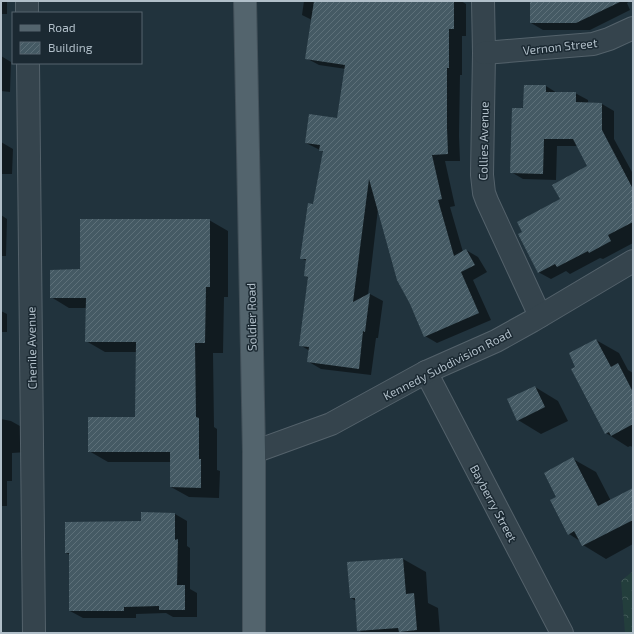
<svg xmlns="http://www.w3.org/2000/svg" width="634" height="634" viewBox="0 0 634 634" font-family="'Exo 2',sans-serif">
	<defs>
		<pattern id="forest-crowns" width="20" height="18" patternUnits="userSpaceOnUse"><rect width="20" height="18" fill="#233e3c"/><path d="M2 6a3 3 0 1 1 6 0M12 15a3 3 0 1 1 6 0" fill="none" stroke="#415857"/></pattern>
		<pattern id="building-hatch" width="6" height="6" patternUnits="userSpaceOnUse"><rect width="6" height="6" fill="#455a64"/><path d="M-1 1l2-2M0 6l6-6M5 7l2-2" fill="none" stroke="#5d7079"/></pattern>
	</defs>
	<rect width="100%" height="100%" fill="#21333d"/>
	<polygon fill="url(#forest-crowns)" points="633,571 633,633 625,633 621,581"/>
	<g fill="#0007">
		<rect x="1" y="1" width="6" height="13"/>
		<polygon points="304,1 461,1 466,4 466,36 462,36 462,75 460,75 459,136 460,161 445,161 455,206 450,207 463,252 466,250 478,257 487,272 473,280 491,320 437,343 425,336 378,209 368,295 370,294 383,301 378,338 376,338 371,375 321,369 309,362 310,351 300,345 309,278 305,276 307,261 301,258 314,205 324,152 306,143 338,119 346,69 319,65 306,58 312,20 302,15"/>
		<polygon points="531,1 630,1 627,3 630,10 590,30 543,30 531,23"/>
		<polygon points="1,56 11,62 10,92 1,91"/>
		<polygon points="546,86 557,93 575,93 588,100 588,103 602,104 614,111 614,139 632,172 633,171 633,243 603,259 600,258 570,274 566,271 551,279 538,272 561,199 589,166 578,146 557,146 556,180 523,179 511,172 524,110"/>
		<polygon points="1,142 13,149 12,174 1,174"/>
		<polygon points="1,215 7,219 6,256 1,256"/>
		<polygon points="209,220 228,231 228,297 224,297 223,353 213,353 214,427 217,429 217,470 220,471 219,498 189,497 171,487 171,462 108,462 89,451 136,418 137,352 105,352 86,341 87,308 69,308 51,297 81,270"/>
		<polygon points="1,311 7,314 7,332 1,332"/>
		<polygon points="596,340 619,353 628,370 633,373 633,447 630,446 628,447 606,433 577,367"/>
		<polygon points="535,387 558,401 568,421 541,434 518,420"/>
		<polygon points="1,419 11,421 27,430 27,452 12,453 12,481 7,481 7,506 1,506"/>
		<polygon points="573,459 596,472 611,501 633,490 633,544 606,559 583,545 580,541 569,534 558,497"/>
		<polygon points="175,514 187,521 187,546 190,548 190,589 197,593 197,617 173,617 166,613 136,614 136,618 83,618 70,611 70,555 66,553 142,522"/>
		<polygon points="403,559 426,572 428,603 438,608 440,633 363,633 358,630 356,601 351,598"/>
	</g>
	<g fill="url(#building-hatch)">
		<polygon points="314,1 454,1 454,29 449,29 449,68 447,68 447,128 448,154 432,155 442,199 438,200 454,256 466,249 475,265 461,272 479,313 424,337 410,304 397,280 369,179 353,302 370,293 365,332 363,331 359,369 307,362 309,347 299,346 308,277 304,276 306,259 300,259 308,203 313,204 323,151 319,151 320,145 305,143 309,114 337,118 345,65 305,59"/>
		<polygon points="530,1 622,1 576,23 530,23"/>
		<polygon points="524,85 546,85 546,92 576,92 576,102 602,103 602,130 633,189 633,222 608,235 611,241 589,253 588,251 557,267 555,264 538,273 518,234 522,232 517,222 560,199 552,185 587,166 573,139 544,139 543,174 510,173 512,108 523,108"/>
		<polygon points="80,219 210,219 210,287 206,287 205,343 195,343 196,417 199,418 199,459 201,459 201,488 170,487 170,452 88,452 88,417 135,417 136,342 85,342 86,298 50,298 50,270 80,269"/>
		<polygon points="596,339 611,367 618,363 633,392 633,424 611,436 609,432 605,434 581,388 571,369 575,367 569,353"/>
		<polygon points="535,386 545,407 517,421 507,399"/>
		<polygon points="573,457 598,506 633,488 633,520 582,546 574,531 568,535 550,500 556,497 544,473"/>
		<polygon points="141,512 175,513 175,540 178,539 177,585 185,585 185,610 159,610 159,606 124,607 124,611 69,611 69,553 65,553 65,522 141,521"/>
		<polygon points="403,558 406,594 414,593 417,630 399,632 398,628 357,631 355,598 350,598 347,562"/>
	</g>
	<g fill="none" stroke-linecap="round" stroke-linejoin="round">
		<defs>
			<g id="minor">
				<polyline points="27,1 27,13"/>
				<polyline points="483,1 484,53 482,175 484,193 487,201 540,316"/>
				<polyline points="484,53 593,44 609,39 633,28"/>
				<polyline points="28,63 34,633"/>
				<polyline points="426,372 562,633"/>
				<polyline points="254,452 331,424 426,372 496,341 532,321 633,261"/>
			</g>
			<polyline id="major" points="245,1 254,452 254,633"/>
		</defs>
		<use href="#minor" stroke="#54626b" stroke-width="24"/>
		<use href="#major" stroke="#425059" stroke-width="24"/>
		<use href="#minor" stroke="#35444d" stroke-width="22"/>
		<use href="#major" stroke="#53646d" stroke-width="22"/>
	</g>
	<g text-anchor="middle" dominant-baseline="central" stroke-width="3" stroke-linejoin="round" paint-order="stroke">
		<g font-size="12" fill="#b1bfc9" stroke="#1b2932">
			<text transform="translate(560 46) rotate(-6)">Vernon Street</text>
			<text transform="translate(483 141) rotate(-89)">Collies Avenue</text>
			<text transform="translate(251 317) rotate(-91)">Soldier Road</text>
			<text transform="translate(31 348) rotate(-91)">Chenile Avenue</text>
			<text transform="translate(447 364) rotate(-27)">Kennedy Subdivision Road</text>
			<text transform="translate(494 503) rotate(62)">Bayberry Street</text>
		</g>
	</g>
	<rect width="634" height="634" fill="none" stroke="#b1bfc9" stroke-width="4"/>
	<rect x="12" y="12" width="130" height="52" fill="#1b2932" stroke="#57656e"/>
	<rect x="20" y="25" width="20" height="6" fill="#53646d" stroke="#57656e"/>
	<text x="48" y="32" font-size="12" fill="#b1bfc9">Road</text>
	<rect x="20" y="42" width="20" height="12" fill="url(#building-hatch)" stroke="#57656e"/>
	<text x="48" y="52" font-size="12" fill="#b1bfc9">Building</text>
</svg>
